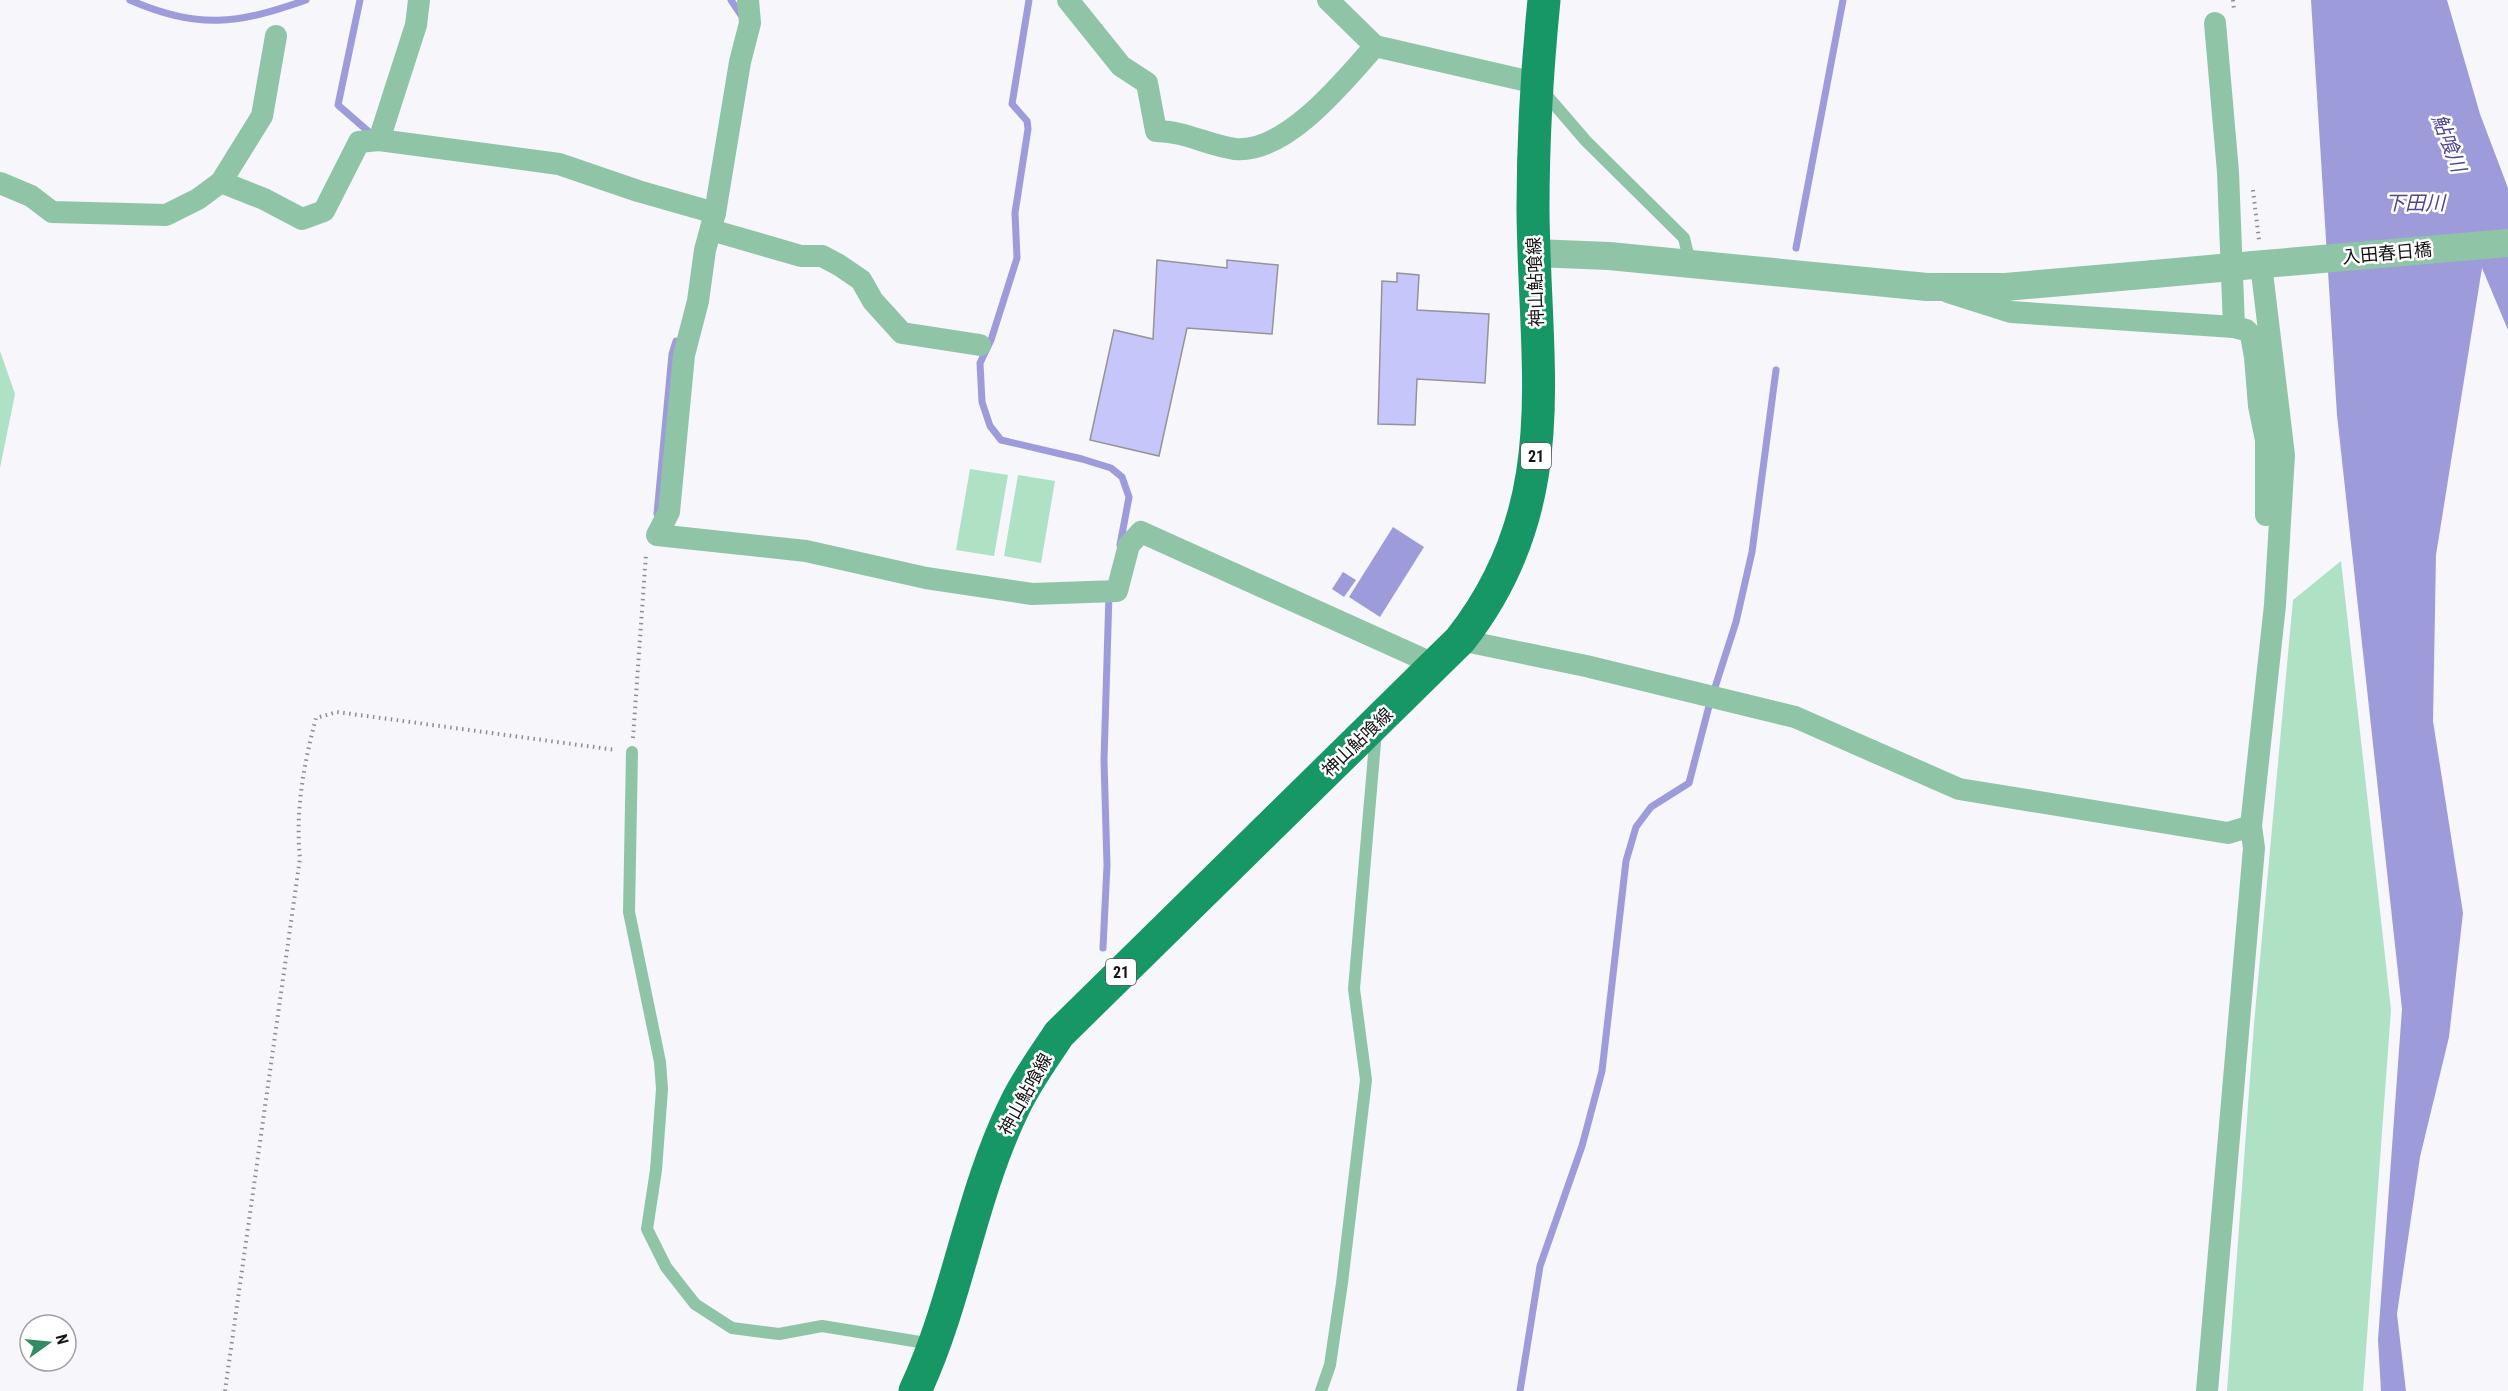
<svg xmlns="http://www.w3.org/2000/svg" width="2508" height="1391" viewBox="0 0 2508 1391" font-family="'Roboto Condensed','Noto Sans JP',sans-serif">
	<rect width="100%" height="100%" fill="#f6f6fb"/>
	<g fill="#afe1c5">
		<polygon points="0,351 15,394 0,468"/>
		<polygon points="970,469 1008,475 994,556 956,550"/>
		<polygon points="1018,475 1055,481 1041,563 1004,556"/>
		<polygon points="2341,561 2391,1010 2363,1391 2227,1391 2254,1024 2293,600"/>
	</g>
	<g fill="#9e9bdb">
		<polygon points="2311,0 2447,0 2480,114 2508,188 2508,330 2482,268 2436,555 2433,721 2463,913 2449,1037 2420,1157 2397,1314 2406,1391 2381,1391 2378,1340 2402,1009 2337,415"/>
		<polygon points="1393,527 1424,547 1380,617 1349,597"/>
		<polygon points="1343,572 1356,580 1344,597 1332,589"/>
	</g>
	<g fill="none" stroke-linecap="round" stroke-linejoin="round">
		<g stroke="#9e9bdb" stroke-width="7">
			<path d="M130,0C198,30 238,24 306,0"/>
			<polyline points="360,0 338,105 369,132"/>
			<polyline points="731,0 741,15"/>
			<polyline points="1029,0 1012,104 1027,121 1028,129 1015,213 1017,258 991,340 980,363 982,402 990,426 1001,440 1082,459 1111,468 1122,477 1129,497 1120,545"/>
			<polyline points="1796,248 1843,0"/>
			<polyline points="657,514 672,354 676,341"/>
			<polyline points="1103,948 1107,865 1104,760 1109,594"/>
			<polyline points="1520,1391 1540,1266 1582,1146 1602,1071 1626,861 1636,827 1651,807 1689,783 1709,706 1736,622 1752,552 1776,370"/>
		</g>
	</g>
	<g fill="#c7c6fb" stroke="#949498" stroke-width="1.5">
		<polygon points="1157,260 1227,268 1227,260 1278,265 1272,334 1187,328 1159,456 1090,440 1114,330 1153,339"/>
		<polygon points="1397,273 1419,275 1417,310 1489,314 1485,383 1417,379 1415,425 1378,424 1382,281 1397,282"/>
	</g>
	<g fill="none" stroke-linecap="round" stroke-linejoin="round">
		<g stroke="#8e8e92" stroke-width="4" stroke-dasharray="1.5 4.5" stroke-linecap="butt">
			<polyline points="2233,0 2234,10"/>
			<polyline points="2253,190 2259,240"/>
			<polyline points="633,738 646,554"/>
			<path d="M225,1391L300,858C295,811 304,763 316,718L337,712L616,750"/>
		</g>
		<g stroke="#90c4a7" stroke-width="12">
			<polyline points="1542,90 1586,141 1684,238 1690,263"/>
			<polyline points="632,752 629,912 660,1062 662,1089 656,1170 647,1229 666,1267 695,1304 732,1328 779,1334 822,1326 932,1344"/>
			<polyline points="1321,1391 1330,1365 1342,1283 1366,1080 1354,989 1376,731"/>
		</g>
		<g stroke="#90c4a7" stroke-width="22">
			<polyline points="748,0 750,23 740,62 715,213 705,250 698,301 684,355 669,512 657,535 806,551 926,578 1032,594 1117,591 1129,545 1141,532 1436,665"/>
			<path d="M1068,0L1121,66L1147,83L1156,131C1184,131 1207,145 1235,149C1286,154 1345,80 1375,46"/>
			<polyline points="1328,0 1375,46 1536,83"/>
			<polyline points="2215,23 2228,172 2234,327 2246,330 2251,335 2255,357 2259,406 2266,440 2266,515"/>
			<polyline points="379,140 416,25 419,0"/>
			<polyline points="221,182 264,199 302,219 324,211 359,142 379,140 559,164 638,191 715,213"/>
			<polyline points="0,183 31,196 52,212 166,215 198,199 221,182 262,116 276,36"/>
			<polyline points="711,230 801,256 822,256 839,265 861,280 873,301 902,333 980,345"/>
			<polyline points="1948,292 2011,312 2234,327"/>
			<polyline points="1460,640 1586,666 1795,717 1959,789 2228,833 2251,826"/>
			<polyline points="2207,1391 2254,848 2251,826 2275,605 2284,455 2261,264"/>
		</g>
		<g stroke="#90c4a7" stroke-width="28">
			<polyline points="1535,253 1609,256 1927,287 2005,287 2154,274"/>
			<polyline points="2253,265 2508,243"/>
		</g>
		<path stroke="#179765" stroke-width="33" d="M915,1391C958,1299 970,1196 1015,1105C1027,1080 1044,1057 1059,1034L1460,640C1567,504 1534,368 1533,209C1533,139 1537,70 1544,0"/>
		<polyline stroke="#90c4a7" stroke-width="28" points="2154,274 2253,265"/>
	</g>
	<g text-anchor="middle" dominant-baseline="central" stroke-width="5" stroke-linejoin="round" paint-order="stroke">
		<g fill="#fff" stroke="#5b5b5d" stroke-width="1.5">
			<rect x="1521" y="443" width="30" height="26" rx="4.5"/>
			<rect x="1106" y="959" width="30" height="26" rx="4.5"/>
		</g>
		<g font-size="16" font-weight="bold" fill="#151517">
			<text x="1536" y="456">21</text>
			<text x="1121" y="972">21</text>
		</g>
		<g font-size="18" fill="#151517" stroke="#fff">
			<text transform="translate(2387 253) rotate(-5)">入田春日橋</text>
			<text transform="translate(1535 282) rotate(-92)">神山鮎喰線</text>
			<text transform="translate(1357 742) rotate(-44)">神山鮎喰線</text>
			<text transform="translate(1025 1094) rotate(-61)">神山鮎喰線</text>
		</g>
		<g font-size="20" font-style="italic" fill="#504693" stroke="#fff">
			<text transform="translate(2449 143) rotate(69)">鮎喰川</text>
			<text x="2415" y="203">下田川</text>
		</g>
	</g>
	<g transform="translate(48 1343) rotate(75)"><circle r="28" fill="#ffffff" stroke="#a1a1a2" stroke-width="1.5"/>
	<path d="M0-4.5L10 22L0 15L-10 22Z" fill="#318c63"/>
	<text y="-9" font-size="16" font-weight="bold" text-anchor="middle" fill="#151517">N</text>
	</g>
</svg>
